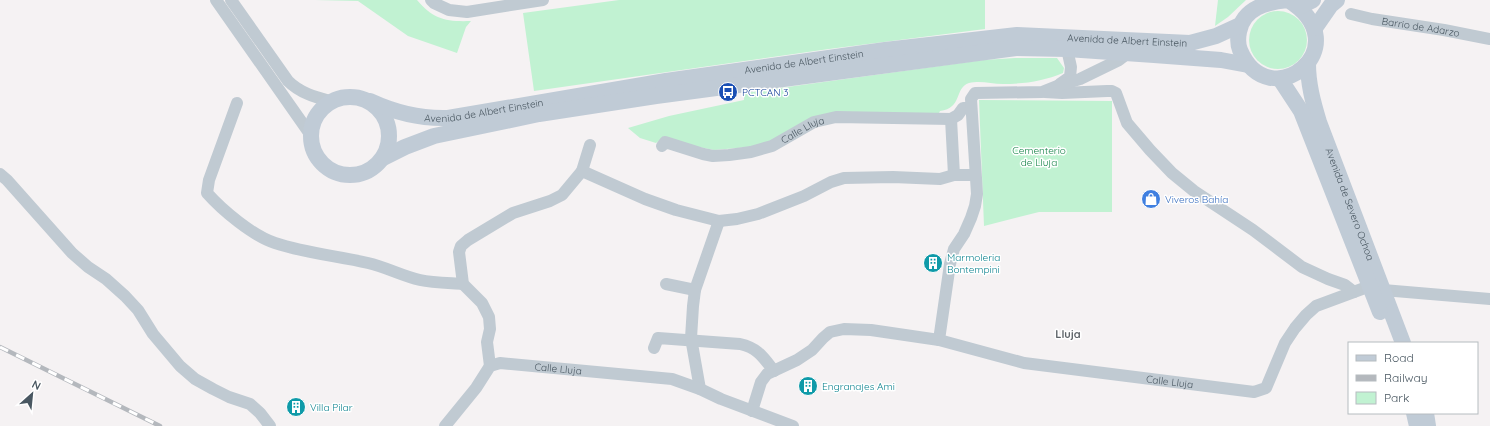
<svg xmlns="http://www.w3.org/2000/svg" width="1490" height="426" viewBox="0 0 1490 426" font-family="Quicksand,sans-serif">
	<rect width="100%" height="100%" fill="#f5f2f3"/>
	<g fill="#c1f2d2">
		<path d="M315,0H417C433,19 446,22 471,21L466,27L457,53L408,36L358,1Z"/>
		<polygon points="619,0 985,0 985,29 829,49 534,91 523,13"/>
		<polygon points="1218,0 1246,0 1228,17 1215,26"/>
		<circle cx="1278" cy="40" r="29"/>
		<path d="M1015,58H1057L1064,68L1063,73C1044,81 1024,84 1003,84C991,84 981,80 969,83C954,88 963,108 940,111L939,113H833L761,146L714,150L688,145L664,137L656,143L640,138L628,128L669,116L744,100V93L983,60Z"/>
		<polygon points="979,100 1112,101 1112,212 1039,212 984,226"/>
	</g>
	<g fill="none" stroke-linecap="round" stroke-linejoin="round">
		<g stroke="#c0cad2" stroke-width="12">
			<polyline points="216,0 310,134"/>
			<path d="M231,0L288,81C300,93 315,97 330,101"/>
			<polyline points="431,0 434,3 449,10 467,12 543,0"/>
			<path id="s1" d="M1351,14L1372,19L1444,30L1490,39"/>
			<polyline points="1060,84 1070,77 1071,67 1067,49"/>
			<polyline points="1045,92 1062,93 1107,91 1112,91 1116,93 1127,123 1150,150 1172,173 1194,191 1253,230 1302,267 1328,279 1345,285 1354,292"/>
			<path d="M237,103L209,180L207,193C222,210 253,236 275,243C305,253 337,256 368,263C386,267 402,276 420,280C433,283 449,283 463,284"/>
			<polyline points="951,119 954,175"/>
			<path id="s2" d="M662,146L665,142L703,154L713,156L729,155L751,152L772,146L814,122L836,117L951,119L958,115L963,108H971"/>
			<polyline points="582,171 645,199 676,210 719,221 737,219 758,214 804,196 831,182 844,178 893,177 940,179 954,175 975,175"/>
			<polyline points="0,174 7,180 72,253 88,267 106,279 125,296 138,310 153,334 180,366 195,379 213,389 229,397 250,404 260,413 270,426"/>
			<polyline points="666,284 695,290"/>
			<polyline points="1383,290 1490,299"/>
			<polyline points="939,340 950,264 954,249 964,234 971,218 975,206 977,194 971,99 975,93 1042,92 1057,86 1080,79 1119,60 1128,53"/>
			<path d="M654,348L658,338L740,344C758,348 763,357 774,371"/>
			<polyline points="490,366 487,342 490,329 489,317 482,303 463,284 459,252 461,246 468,240 513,213 550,201 562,195 582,171 590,145"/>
			<polyline points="700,389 691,338 693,306 695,290 719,221"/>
			<path id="s3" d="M752,411L761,382L767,374L797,360L812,350L823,338L830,332L844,329L871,330L939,340L1024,363L1254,392L1266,388L1285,343L1295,328L1306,315L1316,306L1370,286"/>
			<path id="s4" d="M445,426L476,388L490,366L500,363L672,379L700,389L721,399L793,426"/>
		</g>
		<g stroke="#c0cbd6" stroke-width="16">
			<path d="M1288,0C1362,46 1269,119 1240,50C1238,45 1238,37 1239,32C1243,8 1267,2 1288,0Z"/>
			<polyline points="1299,7 1313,0"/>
			<polyline points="1315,28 1331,5 1337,0"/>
			<path id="s5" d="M1308,63C1308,84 1313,102 1319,122L1403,343"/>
			<polyline points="1280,79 1301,111 1380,312"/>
			<circle cx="350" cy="136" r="39"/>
			<path id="s6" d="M370,101C396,113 420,119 448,118L666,81L885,50L1017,35L1190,43L1216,36L1240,25"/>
			<polyline points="383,158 405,147 434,136 539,114 656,96 1016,48 1067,49 1154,55 1221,60 1248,65"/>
			<polyline points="1414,413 1417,426"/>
			<polyline points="1426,413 1428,426"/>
		</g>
		<defs>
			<polyline id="rail" points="0,347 160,426"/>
		</defs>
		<use href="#rail" stroke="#b4b8bd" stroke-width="4.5"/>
		<use href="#rail" stroke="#fff" stroke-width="3" stroke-dasharray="9" stroke-linecap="butt"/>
	</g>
	<defs>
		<symbol id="bus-disc" viewBox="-11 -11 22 22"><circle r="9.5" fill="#1a4fb4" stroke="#fff"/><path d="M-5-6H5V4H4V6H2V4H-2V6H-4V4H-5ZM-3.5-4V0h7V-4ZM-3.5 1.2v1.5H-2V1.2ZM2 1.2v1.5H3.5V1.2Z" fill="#fff"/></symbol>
		<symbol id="shop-disc" viewBox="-11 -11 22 22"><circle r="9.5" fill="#3f7fe0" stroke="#fff"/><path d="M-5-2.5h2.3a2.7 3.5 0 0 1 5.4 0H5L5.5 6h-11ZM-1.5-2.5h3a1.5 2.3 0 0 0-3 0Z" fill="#fff"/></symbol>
		<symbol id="building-disc" viewBox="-11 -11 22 22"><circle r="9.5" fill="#0f9aa8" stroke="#fff"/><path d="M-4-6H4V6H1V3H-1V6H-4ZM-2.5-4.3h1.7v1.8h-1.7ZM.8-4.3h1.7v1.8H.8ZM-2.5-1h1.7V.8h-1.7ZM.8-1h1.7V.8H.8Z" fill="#fff"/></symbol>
	</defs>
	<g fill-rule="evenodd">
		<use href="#bus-disc" x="717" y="81" width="22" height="22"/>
		<use href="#shop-disc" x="1140" y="188" width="22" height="22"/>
		<use href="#building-disc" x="922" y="252" width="22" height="22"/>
		<use href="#building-disc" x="797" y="375" width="22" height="22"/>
		<use href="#building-disc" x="285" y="396" width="22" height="22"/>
	</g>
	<g text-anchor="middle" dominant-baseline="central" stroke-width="3" stroke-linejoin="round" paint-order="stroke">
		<g font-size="10" fill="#495761" stroke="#fff">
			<text stroke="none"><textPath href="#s1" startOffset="71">Barrio de Adarzo</textPath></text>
			<text stroke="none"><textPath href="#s6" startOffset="766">Avenida de Albert Einstein</textPath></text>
			<text stroke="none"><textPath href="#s6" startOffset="441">Avenida de Albert Einstein</textPath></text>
			<text stroke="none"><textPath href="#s6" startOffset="117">Avenida de Albert Einstein</textPath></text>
			<text stroke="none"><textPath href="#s2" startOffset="150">Calle Lluja</textPath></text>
			<text stroke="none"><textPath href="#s5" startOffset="148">Avenida de Severo Ochoa</textPath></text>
			<text stroke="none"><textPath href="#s4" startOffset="144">Calle Lluja</textPath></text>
			<text stroke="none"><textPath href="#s3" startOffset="462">Calle Lluja</textPath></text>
		</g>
		<g font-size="10" fill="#164399" stroke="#fff" text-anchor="start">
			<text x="742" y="92">PCTCAN 3</text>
		</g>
		<g font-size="10" fill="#148347" stroke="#fff">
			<text x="1039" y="150">Cementerio<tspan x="1039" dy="12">de Lluja</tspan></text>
		</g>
		<g font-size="10" fill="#366cbe" stroke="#fff" text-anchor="start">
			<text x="1165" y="199">Viveros Bahía</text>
		</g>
		<g font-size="10" fill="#0d838f" stroke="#fff" text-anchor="start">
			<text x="947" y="257">Marmoleria<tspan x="947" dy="12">Bontempini</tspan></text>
			<text x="822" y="386">Engranajes Ami</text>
			<text x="310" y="407">Villa Pilar</text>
		</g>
		<g font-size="11" font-weight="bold" fill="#5e6368" stroke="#fff">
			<text x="1068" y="334">Lluja</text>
		</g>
	</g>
	<rect x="1348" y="342" width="130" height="72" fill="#ffffff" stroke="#b6bcc0"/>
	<rect x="1356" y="355" width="20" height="6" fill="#c0cbd6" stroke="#b6bcc0"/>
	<text x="1384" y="362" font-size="12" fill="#495761">Road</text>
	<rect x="1356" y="375" width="20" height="6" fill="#b4b8bd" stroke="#b6bcc0"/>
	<text x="1384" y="382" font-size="12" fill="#495761">Railway</text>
	<rect x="1356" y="392" width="20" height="12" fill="#c1f2d2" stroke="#b6bcc0"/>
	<text x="1384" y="402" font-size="12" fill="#495761">Park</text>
	<g transform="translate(32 394) rotate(27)" stroke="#ffffff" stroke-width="3" paint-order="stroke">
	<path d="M0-3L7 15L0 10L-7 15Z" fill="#495761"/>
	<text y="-6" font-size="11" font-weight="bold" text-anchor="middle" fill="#495761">N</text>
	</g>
</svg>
